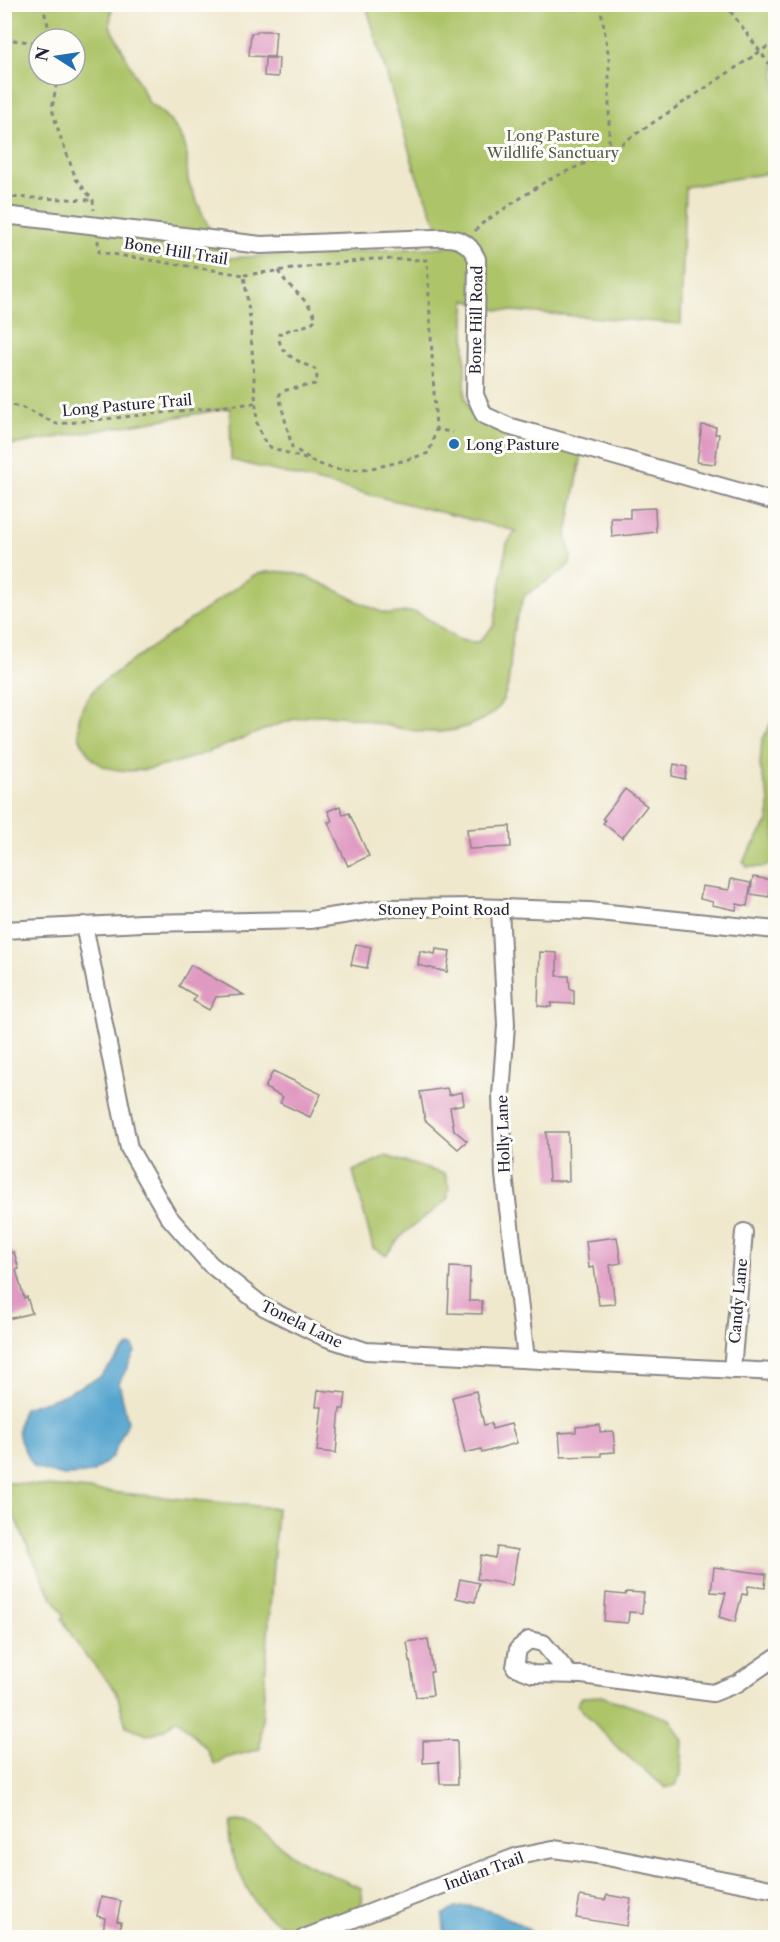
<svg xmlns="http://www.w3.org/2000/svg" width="780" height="1942" viewBox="0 0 780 1942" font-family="'Libre Caslon Text',serif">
	<rect width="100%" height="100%" fill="#fdfcf7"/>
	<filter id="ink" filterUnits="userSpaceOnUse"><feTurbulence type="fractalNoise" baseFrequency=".0167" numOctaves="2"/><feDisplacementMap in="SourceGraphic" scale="12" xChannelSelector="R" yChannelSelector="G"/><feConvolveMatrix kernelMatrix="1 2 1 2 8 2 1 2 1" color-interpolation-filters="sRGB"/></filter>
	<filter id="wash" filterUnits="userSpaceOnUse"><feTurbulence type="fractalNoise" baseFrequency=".008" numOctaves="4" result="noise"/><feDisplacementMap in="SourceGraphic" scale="24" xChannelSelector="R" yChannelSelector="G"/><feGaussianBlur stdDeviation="1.35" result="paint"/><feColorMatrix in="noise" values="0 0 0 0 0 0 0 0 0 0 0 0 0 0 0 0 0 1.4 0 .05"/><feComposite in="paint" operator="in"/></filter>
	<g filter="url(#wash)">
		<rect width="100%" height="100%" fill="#efe8cd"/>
		<g fill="#adc469" stroke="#687352" stroke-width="1.5" fill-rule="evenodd">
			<path d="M5,5H112L110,25L149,103C166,114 185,134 187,155C188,164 186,175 189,183C199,209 212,230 220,257L227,258L446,247L417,177L366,5H775V172L685,187L681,324L498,310L465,300V397L472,416L485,426L582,454L566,538L571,555L570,564L560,573L525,595C519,610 513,627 512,643C509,669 513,701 487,717C424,755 369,708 309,716C260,722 119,810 86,750C83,745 79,739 79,734C76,713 85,700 98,685L254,575C304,560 340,598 385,613C396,616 406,609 417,613C433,619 445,634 460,640C466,642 473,642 479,642L494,625L507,543L516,531L231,460L230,408L5,446ZM39,39H75V75H39Z"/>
			<polygon points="775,715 775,862 764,867 747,867 743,861 769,820 769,800 760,766 762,741"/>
			<polygon points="386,1156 445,1174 449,1188 447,1200 403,1234 386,1255 373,1248 353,1171"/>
			<polygon points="5,1482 277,1508 260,1749 226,1758 215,1765 206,1748 177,1719 163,1730 147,1735 126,1726 116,1691 80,1649 62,1619 64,1615 46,1587 5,1496"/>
			<polygon points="601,1696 670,1719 683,1741 681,1774 676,1785 666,1788 620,1750 577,1705 582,1697"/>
			<path d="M238,1822L253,1825L300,1861L361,1888C362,1895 364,1900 360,1906C352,1919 306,1931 291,1928C263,1922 250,1895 239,1872C233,1858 226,1839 231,1823Z"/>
		</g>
		<g fill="#56a5cf" stroke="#3c6485" stroke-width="1.5">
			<path d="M128,1346H133L135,1352L119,1383L128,1422L112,1457L92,1473L63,1476L35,1468C21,1445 12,1434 24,1408L59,1397L100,1377Z"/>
			<path d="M470,1906C496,1911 518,1920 538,1937H449L444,1930L443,1915L455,1908Z"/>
		</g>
		<g id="blocks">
			<g fill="#e09ac2">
				<polygon points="257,31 276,31 274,57 249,56 251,33 257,33"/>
				<polygon points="265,58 279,58 278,77 264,76"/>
				<polygon points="702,425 716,427 715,434 719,434 715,464 697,462"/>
				<polygon points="655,508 656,532 612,537 611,518 630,518 630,509"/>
				<polygon points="674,764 687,767 685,779 672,776"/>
				<polygon points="625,789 647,806 622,838 603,823 605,821 603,818"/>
				<polygon points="340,806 343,815 349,813 369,856 348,866 328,822 332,821 328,811"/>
				<polygon points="510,826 511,847 469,849 467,829"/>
				<polygon points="753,877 772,880 769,897 750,894"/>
				<polygon points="731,879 751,883 747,906 737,904 736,910 712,905 713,902 700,899 702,886 729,890"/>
				<polygon points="356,944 371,947 367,968 351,965"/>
				<polygon points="436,949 450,951 447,972 418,965 420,951 435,954"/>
				<polygon points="540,952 557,953 557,976 569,976 570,989 574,990 574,1004 551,1003 551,1007 538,1006"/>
				<polygon points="191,965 244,995 216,997 209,1010 193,1001 196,996 179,986"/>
				<polygon points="273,1071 321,1094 310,1117 280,1103 283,1097 265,1088"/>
				<polygon points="447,1088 449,1095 462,1092 464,1104 450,1107 454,1130 467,1141 458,1149 425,1120 420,1092"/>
				<polygon points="546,1132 568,1132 569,1181 549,1181"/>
				<polygon points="617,1237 621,1263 610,1265 615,1304 599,1305 594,1267 589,1268 586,1241"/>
				<polygon points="4,1244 8,1244 11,1253 14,1252 19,1269 16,1270 24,1298 27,1297 32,1313 4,1320"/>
				<polygon points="450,1267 470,1268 469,1301 482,1301 482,1314 448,1313"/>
				<polygon points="318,1390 346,1393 344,1409 340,1409 336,1453 317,1451 322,1407 316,1407"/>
				<polygon points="476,1391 484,1425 491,1423 492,1429 511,1424 517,1443 482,1453 481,1449 465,1453 452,1397"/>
				<polygon points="600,1425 600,1432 613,1431 615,1452 601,1453 601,1456 561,1457 559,1433 576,1432 576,1427"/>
				<polygon points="497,1547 518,1550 512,1585 477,1579 481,1555 495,1558"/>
				<polygon points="714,1567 766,1574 765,1588 748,1586 747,1595 742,1594 735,1622 719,1617 726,1593 711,1592"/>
				<polygon points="460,1579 479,1583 475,1602 456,1598"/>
				<polygon points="626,1592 644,1593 642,1613 629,1612 628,1623 604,1621 606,1593 625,1595"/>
				<polygon points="428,1639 433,1672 430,1672 433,1695 416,1697 407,1642"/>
				<polygon points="457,1740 458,1784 440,1784 439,1762 423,1763 423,1741"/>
				<polygon points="607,1895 631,1899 627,1926 576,1918 580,1896 605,1900"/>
				<polygon points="101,1897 121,1901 117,1921 121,1922 119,1935 103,1932 105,1918 97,1916"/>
			</g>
		</g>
	</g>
	<g filter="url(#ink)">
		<use href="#blocks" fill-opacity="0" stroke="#888584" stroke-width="1.5"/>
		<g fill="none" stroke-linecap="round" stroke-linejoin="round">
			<defs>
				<g id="minor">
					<path d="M4,215L261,245L434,238C455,237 468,239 477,259L475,395L484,415L508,426L776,502"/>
					<polyline points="500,909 506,1025 501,1095 504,1175 526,1359"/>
					<polyline points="84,925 129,1148 168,1216 210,1264 264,1307 324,1337 366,1351 776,1372"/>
					<polyline points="4,930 142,923 310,920 388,908 476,907 589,911 776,930"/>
					<polyline points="732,1370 744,1232"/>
					<polyline points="569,1674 543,1643 529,1640 518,1649 515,1667 533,1674 582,1675 713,1693 738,1683 776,1657"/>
					<polyline points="304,1938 518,1856 553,1849 597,1855 776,1890"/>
				</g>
			</defs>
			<use href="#minor" stroke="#888584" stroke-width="20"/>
			<g stroke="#888584" stroke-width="3" stroke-dasharray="4.5 4.5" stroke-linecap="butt">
				<polyline points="42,4 52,39"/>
				<polyline points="600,4 609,58 609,152"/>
				<polyline points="725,4 776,73"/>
				<polyline points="4,39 39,43"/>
				<polyline points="58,75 52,109 59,133 76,179 93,200 94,210"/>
				<polyline points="4,197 93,200"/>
				<polyline points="475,231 480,225 546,181 609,152 776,41"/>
				<path d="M98,240L99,252L244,275L250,319L257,423L263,439L270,447L334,469C367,473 398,462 429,453L436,430L453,432"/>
				<path d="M278,271C289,289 309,299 316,319C307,329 291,327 279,334C277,354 300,362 315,369L317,377L315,384L282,391L279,396L292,447L313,461"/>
				<polyline points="244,275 373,259 427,260 436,430"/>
				<polyline points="4,404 21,407 57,424 255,403"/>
			</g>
			<use href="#minor" stroke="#fff" stroke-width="16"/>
		</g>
	</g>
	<circle fill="#1f6fb2" stroke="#fdfcf7" stroke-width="2" cx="454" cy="444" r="6"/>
	<g text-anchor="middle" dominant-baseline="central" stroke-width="6" stroke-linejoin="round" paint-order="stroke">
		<g font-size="15" fill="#535b4b" stroke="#fdfcf7">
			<text x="553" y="135">Long Pasture<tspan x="553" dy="17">Wildlife Sanctuary</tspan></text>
		</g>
		<g font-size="15" fill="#22223b" stroke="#fdfcf7">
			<text transform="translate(176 251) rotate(9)">Bone Hill Trail</text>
			<text transform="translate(476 320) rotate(-89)">Bone Hill Road</text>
			<text transform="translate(127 405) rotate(-5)">Long Pasture Trail</text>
			<text x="444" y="909">Stoney Point Road</text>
			<text transform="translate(503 1134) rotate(-92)">Holly Lane</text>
			<text transform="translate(738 1301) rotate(-85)">Candy Lane</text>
			<text transform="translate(302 1324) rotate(26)">Tonela Lane</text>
			<text transform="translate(484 1871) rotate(-20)">Indian Trail</text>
		</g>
		<g font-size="15" fill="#22223b" stroke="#fdfcf7" text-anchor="start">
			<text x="466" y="444">Long Pasture</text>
		</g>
	</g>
	<rect width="780" height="1942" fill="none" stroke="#fdfcf7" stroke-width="24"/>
	<g transform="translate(57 57) rotate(282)"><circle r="28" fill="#fdfcf7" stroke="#a5a5ac" stroke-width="1.5"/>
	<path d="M0-4.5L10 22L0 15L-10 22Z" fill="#1f6fb2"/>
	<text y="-9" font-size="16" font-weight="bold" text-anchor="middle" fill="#22223b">N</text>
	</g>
</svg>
